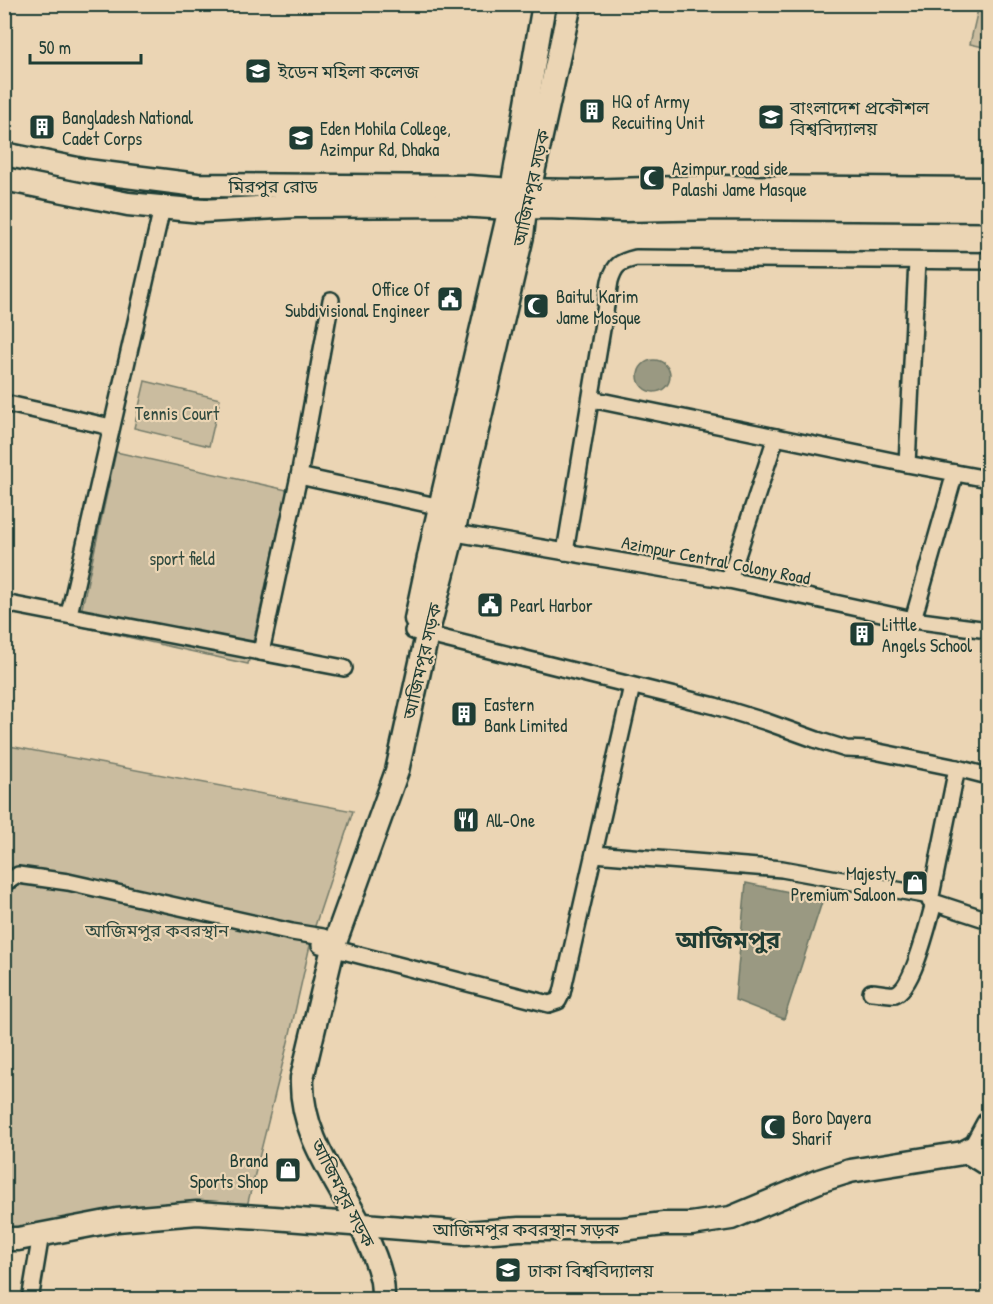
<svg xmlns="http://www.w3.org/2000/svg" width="993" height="1304" viewBox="0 0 993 1304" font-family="'Patrick Hand','Noto Sans Bengali',sans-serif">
	<rect width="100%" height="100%" fill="#ebd5b4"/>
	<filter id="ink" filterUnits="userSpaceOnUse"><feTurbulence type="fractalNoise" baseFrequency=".0167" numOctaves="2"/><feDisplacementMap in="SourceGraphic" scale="12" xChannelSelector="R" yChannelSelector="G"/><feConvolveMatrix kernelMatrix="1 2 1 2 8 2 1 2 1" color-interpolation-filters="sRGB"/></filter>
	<g filter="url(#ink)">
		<g fill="#cabc9f" stroke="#747c6a" stroke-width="1.5">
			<polygon points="979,5 988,5 988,48 970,44"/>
			<polygon points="145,381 220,399 209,446 134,428"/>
			<polygon points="116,452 287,490 248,664 78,626"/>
			<polygon points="4,745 353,811 313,932 289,1038 246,1210 5,1231"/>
		</g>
		<g fill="#9a9982" stroke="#697463" stroke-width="1.5">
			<circle cx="654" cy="376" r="16"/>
			<polygon points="746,883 823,899 784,1019 735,1000"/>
		</g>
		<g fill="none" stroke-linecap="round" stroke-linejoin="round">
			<defs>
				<g id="street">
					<polyline points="591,399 907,464 988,479"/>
					<polyline points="4,403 111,427"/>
					<polyline points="907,464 917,261"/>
					<polyline points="299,476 441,507"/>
					<polyline points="444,531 729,580 913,620 988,630"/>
					<path d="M565,552L610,281C615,264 620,262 636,258L988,261"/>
					<polyline points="729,580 776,437"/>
					<polyline points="4,603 344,668"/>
					<polyline points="69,614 162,208"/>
					<polyline points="913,620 955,473"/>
					<polyline points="413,631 715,706 767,722 817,740 846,749 869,750 957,768 988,776"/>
					<polyline points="261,652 299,476 331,300"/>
					<polyline points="957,768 930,901 988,920"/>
					<polyline points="594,854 782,869 930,896"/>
					<polyline points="10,880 18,875 68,882 292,932 323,937"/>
					<polyline points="320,945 549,1004 558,1001 562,993 632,686"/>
					<path d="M871,992C878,992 889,995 895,994C913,989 929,920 934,903"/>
					<polyline points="963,1153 988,1169"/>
					<polyline points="30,1300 41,1234"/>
				</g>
				<g id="secondary">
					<polyline points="4,154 87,171 197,185 469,187 512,190 583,191 710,187 988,189"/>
					<polyline points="4,179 128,204 202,211 296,206 458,205 510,208 546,207 624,210 721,208 988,210"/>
					<polyline points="416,619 435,529 510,208 512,190 544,4"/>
					<polyline points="4,1239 18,1239 117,1220 197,1213 274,1218 466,1233 519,1229 622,1229 664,1224 691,1224 731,1218 819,1181 850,1171 963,1153 976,1146 988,1124"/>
					<path d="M383,1300C383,1292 383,1284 381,1277C364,1207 299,1152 302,1078L333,948L397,771L427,635L453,533L522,236L525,209L570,4"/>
				</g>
			</defs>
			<use href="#street" stroke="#1f3d34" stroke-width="20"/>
			<use href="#secondary" stroke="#1f3d34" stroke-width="27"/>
			<use href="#street" stroke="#ebd5b4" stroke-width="15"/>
			<use href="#secondary" stroke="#ebd5b4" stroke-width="22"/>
		</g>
	</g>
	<defs>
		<symbol id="university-square" viewBox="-11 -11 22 22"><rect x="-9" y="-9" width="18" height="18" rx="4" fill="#1f3d34" stroke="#ebd5b4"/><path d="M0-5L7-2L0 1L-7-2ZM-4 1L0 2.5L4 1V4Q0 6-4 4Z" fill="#fff"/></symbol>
		<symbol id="building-square" viewBox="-11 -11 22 22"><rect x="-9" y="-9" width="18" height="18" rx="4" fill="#1f3d34" stroke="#ebd5b4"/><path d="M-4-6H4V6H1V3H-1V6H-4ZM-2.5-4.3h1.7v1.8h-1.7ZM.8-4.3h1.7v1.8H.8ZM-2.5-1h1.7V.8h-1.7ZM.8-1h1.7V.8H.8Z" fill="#fff"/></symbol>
		<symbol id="mosque-square" viewBox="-11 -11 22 22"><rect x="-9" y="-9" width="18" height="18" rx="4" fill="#1f3d34" stroke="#ebd5b4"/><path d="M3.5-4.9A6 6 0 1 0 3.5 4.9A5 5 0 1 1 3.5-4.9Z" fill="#fff"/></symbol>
		<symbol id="civic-square" viewBox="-11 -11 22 22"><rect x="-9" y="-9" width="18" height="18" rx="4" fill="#1f3d34" stroke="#ebd5b4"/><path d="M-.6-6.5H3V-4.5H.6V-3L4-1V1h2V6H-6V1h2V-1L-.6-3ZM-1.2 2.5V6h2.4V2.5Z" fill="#fff"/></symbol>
		<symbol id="restaurant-square" viewBox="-11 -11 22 22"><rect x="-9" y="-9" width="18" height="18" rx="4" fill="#1f3d34" stroke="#ebd5b4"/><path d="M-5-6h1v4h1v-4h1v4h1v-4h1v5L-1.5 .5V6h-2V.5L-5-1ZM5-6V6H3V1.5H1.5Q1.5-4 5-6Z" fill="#fff"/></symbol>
		<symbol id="shop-square" viewBox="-11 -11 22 22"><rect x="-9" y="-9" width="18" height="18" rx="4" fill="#1f3d34" stroke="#ebd5b4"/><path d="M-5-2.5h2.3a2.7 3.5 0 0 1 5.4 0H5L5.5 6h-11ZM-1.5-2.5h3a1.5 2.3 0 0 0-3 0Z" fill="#fff"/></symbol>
	</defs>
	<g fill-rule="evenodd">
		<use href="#university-square" x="243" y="56" width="30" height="30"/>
		<use href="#building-square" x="577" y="96" width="30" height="30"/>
		<use href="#university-square" x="756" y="102" width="30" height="30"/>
		<use href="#building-square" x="27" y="112" width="30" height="30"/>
		<use href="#university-square" x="286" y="123" width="30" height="30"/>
		<use href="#mosque-square" x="637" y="163" width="30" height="30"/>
		<use href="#civic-square" x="435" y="284" width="30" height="30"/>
		<use href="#mosque-square" x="521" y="291" width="30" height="30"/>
		<use href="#civic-square" x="475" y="590" width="30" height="30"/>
		<use href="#building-square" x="847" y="619" width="30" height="30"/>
		<use href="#building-square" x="449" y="699" width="30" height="30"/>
		<use href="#restaurant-square" x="451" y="805" width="30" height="30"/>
		<use href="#shop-square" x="900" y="868" width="30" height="30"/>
		<use href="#mosque-square" x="758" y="1112" width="30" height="30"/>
		<use href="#shop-square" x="273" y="1155" width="30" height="30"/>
		<use href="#university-square" x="493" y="1255" width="30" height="30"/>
	</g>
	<g text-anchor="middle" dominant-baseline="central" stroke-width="4.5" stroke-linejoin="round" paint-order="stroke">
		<g font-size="18" fill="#1f3d34" stroke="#ebd5b4" text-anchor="start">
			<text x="278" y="71">ইডেন মহিলা কলেজ</text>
			<text x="612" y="101">HQ of Army<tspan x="612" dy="21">Recuiting Unit</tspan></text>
			<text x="790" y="107">বাংলাদেশ প্রকৌশল<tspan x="790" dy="21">বিশ্ববিদ্যালয়</tspan></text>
			<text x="62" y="117">Bangladesh National<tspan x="62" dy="21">Cadet Corps</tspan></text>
			<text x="320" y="128">Eden Mohila College,<tspan x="320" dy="21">Azimpur Rd, Dhaka</tspan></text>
			<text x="672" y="168">Azimpur road side<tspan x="672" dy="21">Palashi Jame Masque</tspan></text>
			<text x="430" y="289" text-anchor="end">Office Of<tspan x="430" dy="21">Subdivisional Engineer</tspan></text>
			<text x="556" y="296">Baitul Karim<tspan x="556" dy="21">Jame Mosque</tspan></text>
			<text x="510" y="605">Pearl Harbor</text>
			<text x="882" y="624">Little<tspan x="882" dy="21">Angels School</tspan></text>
			<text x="484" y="704">Eastern<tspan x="484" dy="21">Bank Limited</tspan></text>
			<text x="486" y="820">All-One</text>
			<text x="896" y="873" text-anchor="end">Majesty<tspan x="896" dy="21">Premium Saloon</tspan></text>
			<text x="792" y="1117">Boro Dayera<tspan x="792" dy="21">Sharif</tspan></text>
			<text x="268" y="1160" text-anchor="end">Brand<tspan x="268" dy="21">Sports Shop</tspan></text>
			<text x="528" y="1270">ঢাকা বিশ্ববিদ্যালয়</text>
		</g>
		<g font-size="18" fill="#1f3d34" stroke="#ebd5b4">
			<text x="273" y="186">মিরপুর রোড</text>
			<text transform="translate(531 188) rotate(-78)">আজিমপুর সড়ক</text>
			<text transform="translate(716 560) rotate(11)">Azimpur Central Colony Road</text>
			<text transform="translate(422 661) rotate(-77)">আজিমপুর সড়ক</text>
			<text transform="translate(343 1193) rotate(63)">আজিমপুর সড়ক</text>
			<text x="526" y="1229">আজিমপুর কবরস্থান সড়ক</text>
		</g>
		<g font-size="18" fill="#304a3f" stroke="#ebd5b4">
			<text x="177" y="413">Tennis Court</text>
			<text x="182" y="558">sport field</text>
			<text x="157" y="930">আজিমপুর কবরস্থান</text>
		</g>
		<g font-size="24" font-weight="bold" fill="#1f3d34" stroke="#ebd5b4">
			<text x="728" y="939">আজিমপুর</text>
		</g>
	</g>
	<rect width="993" height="1304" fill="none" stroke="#ebd5b4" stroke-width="24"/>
	<rect x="12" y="12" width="969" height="1280" fill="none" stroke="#1f3d34" stroke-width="2" filter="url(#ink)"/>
	<path d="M30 54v9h111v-9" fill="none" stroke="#1f3d34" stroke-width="3"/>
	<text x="39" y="54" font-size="18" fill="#1f3d34" stroke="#ebd5b4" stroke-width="4.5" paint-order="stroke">50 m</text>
</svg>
